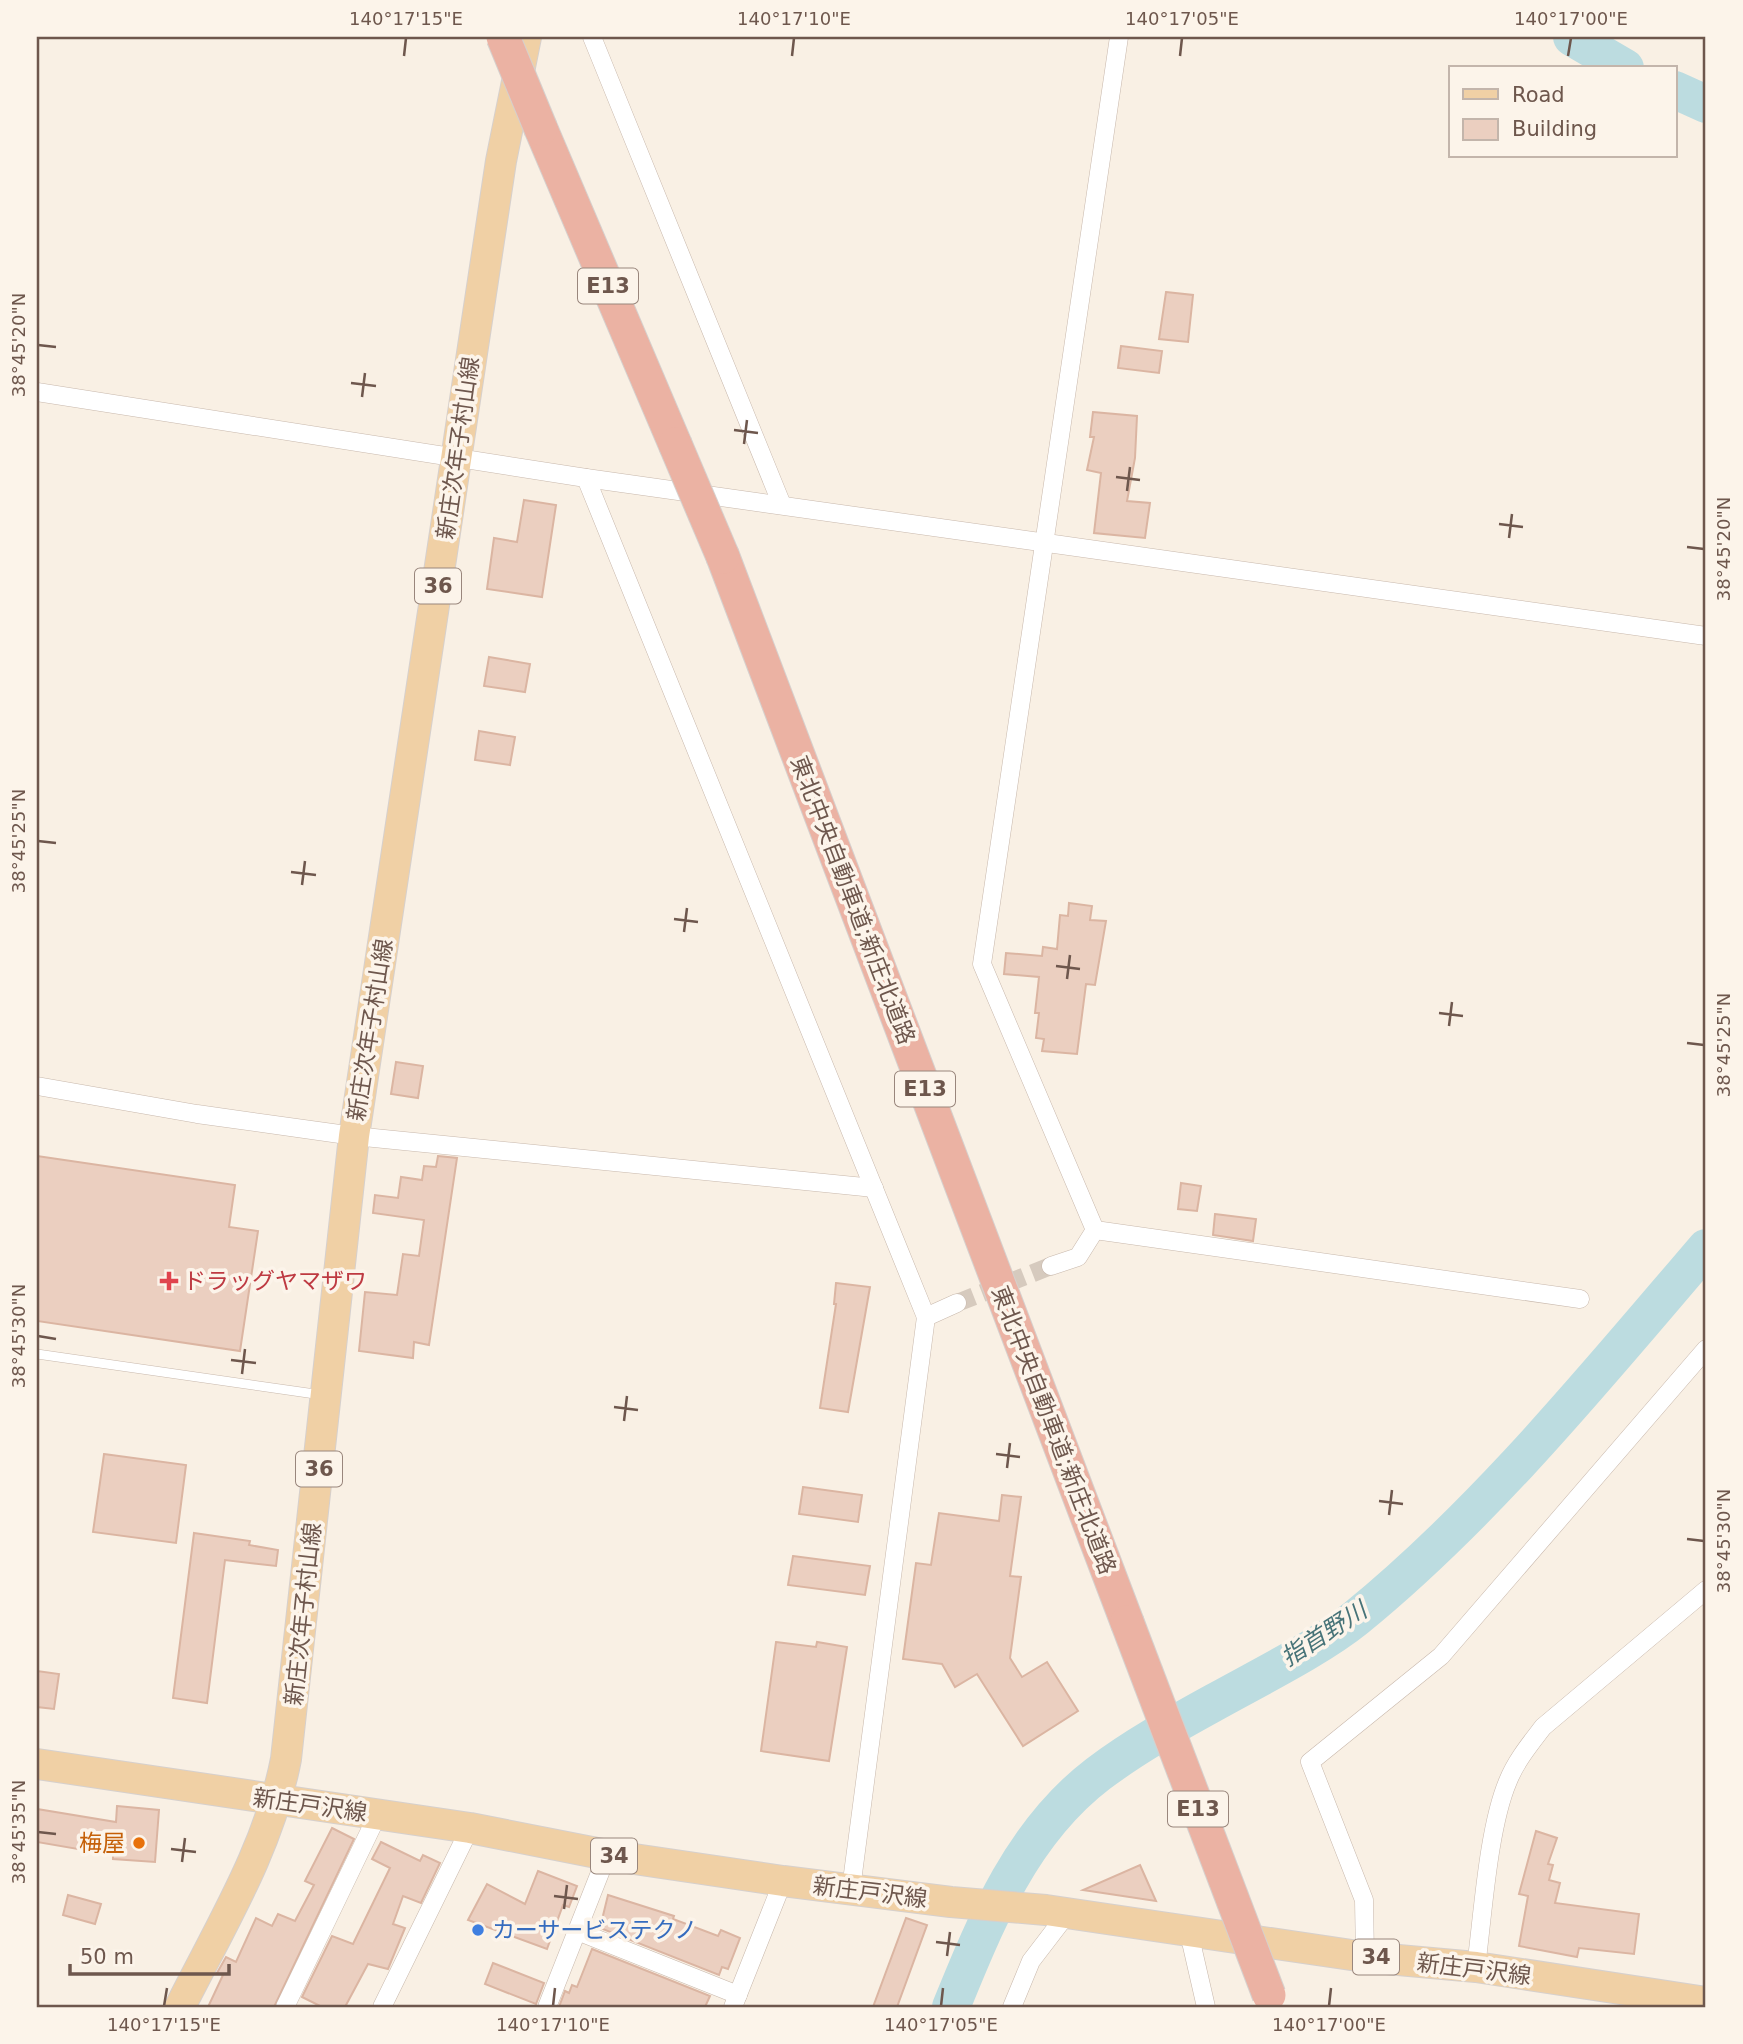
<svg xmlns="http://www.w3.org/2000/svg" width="1743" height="2044" viewBox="0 0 1743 2044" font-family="'DejaVu Sans','Noto Sans JP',sans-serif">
	<rect width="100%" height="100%" fill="#f9f0e4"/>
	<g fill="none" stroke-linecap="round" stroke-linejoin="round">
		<g stroke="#bcdce0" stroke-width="38">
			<polyline points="1572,37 1625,68"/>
			<polyline points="1675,90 1706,104"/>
			<path d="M951,2007C986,1921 1022,1832 1098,1774C1135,1746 1175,1724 1215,1702C1258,1678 1319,1648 1356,1618C1485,1513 1598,1374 1706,1248"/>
		</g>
	</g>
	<g fill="#ebcfc0" stroke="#dbb5a2" stroke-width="2">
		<polygon points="1166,292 1193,295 1188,342 1159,339"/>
		<polygon points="1121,346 1162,351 1159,373 1118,368"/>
		<polygon points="1093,412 1137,416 1135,458 1127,501 1150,503 1145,538 1094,533 1101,473 1087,470 1094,437 1090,437"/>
		<polygon points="524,500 556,505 542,597 487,589 494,538 517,542"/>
		<polygon points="489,657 530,664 525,692 484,686"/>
		<polygon points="479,731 515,737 510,765 475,760"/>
		<polygon points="1069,903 1092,906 1090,920 1106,921 1095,985 1086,984 1077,1054 1042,1051 1044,1039 1036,1038 1039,1013 1035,1013 1039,977 1004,974 1006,953 1042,956 1043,947 1057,949 1060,915 1068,916"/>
		<polygon points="396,1062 423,1066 418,1098 391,1094"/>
		<polygon points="37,1156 235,1185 229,1227 258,1231 240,1351 37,1321"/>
		<polygon points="438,1156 457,1158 429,1345 414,1342 413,1358 359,1351 365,1292 397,1295 403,1254 419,1256 424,1220 373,1213 375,1195 398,1198 401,1177 422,1180 424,1166 436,1167"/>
		<polygon points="1181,1183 1201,1186 1197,1211 1178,1209"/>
		<polygon points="1215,1214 1256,1219 1253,1241 1213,1235"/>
		<polygon points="836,1283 870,1287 848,1412 820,1408 836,1304 834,1304"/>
		<polygon points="104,1454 186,1465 176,1543 93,1532"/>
		<polygon points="803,1487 862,1495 858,1522 799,1514"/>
		<polygon points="1002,1495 1021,1497 1010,1576 1021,1577 1010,1658 1022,1677 1047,1662 1078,1711 1023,1746 977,1674 955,1687 942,1664 903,1659 916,1563 931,1565 939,1513 999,1521"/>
		<polygon points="194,1533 250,1541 249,1545 278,1550 276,1566 225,1560 207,1703 173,1698"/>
		<polygon points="793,1556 870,1566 865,1595 788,1585"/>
		<polygon points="776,1642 816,1647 817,1642 847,1647 829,1761 761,1751"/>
		<polygon points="37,1671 59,1674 54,1709 37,1707"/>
		<polygon points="117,1806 159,1810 155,1862 113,1859 113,1855 37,1842 37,1809 116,1822"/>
		<polygon points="332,1828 354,1839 274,2007 208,2007 223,1975 217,1973 226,1957 236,1962 256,1918 272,1926 278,1914 295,1921 314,1885 305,1881"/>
		<polygon points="1536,1831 1557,1838 1548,1864 1553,1865 1549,1880 1560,1883 1555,1903 1639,1914 1634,1954 1579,1948 1577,1957 1519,1946 1528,1896 1519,1894"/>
		<polygon points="381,1842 420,1861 423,1855 440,1863 421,1903 403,1896 393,1924 405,1928 388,1969 368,1964 345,2007 322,2007 302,1997 332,1936 353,1944 390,1868 372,1859"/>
		<polygon points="1140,1865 1156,1901 1083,1890"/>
		<polygon points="538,1871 577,1886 569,1907 563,1905 547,1949 468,1920 487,1884 525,1904"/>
		<polygon points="68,1895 101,1904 95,1924 63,1915"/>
		<polygon points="608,1895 674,1916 673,1919 718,1936 721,1930 740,1938 728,1969 722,1967 719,1975 600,1928"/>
		<polygon points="906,1918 927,1925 897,2007 873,2007"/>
		<polygon points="592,1949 710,1996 705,2007 559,2007 565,1991 569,1993 572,1985 577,1987"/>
		<polygon points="493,1963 544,1983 536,2004 485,1984"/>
	</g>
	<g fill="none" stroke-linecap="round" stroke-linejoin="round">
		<polyline stroke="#d6cabe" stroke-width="18" stroke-dasharray="18 9" stroke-linecap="butt" points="957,1303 1051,1266"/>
		<defs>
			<polyline id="service" points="37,1354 322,1395"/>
			<g id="minor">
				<polyline points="592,37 782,505"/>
				<polyline points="37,392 586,478 1706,636"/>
				<polyline points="586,478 926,1317"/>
				<polyline points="37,1086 197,1114 354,1136 874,1188"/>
				<polyline points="1095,1230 1580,1299"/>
				<polyline points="1051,1266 1078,1257 1095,1230 982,964 1119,37"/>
				<polyline points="851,1889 926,1317 957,1303"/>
				<polyline points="577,1931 738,1995"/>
				<polyline points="1189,1933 1206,2007"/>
				<polyline points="1365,1957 1364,1900 1310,1762 1441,1656 1706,1349"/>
				<path d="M1476,1967C1483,1914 1488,1828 1508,1781C1516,1761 1530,1744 1543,1727L1706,1590"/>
				<polyline points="285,2007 378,1814"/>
				<polyline points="382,2007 470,1828"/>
				<polyline points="547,2007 607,1855"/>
				<polyline points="733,2007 783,1881"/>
				<polyline points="1012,2007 1031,1961 1067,1914"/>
			</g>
			<g id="primary">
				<polyline points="37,1764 470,1828 607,1855 783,1881 951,1902 1046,1910 1365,1957 1476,1967 1706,2002"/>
				<path d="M180,2007C220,1927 269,1848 286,1759L354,1136L501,161L526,37"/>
			</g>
			<g id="motorway">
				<polyline points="541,129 675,444"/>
				<polyline points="723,557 1127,1622"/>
			</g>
		</defs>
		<use href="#service" stroke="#c8b8ac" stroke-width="10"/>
		<use href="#minor" stroke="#c8b8ac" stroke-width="19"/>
		<use href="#primary" stroke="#d6d0cd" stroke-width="32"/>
		<use href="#motorway" stroke="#d6d0cd" stroke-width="35"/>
		<use href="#service" stroke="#fff" stroke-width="9"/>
		<use href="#minor" stroke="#fff" stroke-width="18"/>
		<use href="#primary" stroke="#f0d0a5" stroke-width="30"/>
		<use href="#motorway" stroke="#ebb2a3" stroke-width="33"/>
		<defs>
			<g id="motorway-bridge">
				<polyline points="503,37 541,129"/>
				<polyline points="675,444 723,557"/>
				<polyline points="1127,1622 1269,1995"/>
			</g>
		</defs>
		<use href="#motorway-bridge" stroke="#d6d0cd" stroke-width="35" stroke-linecap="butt"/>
		<use href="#motorway-bridge" stroke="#ebb2a3" stroke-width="33"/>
	</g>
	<path fill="none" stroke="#6e574d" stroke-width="2.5" d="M404,56L406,38M792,56L794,38M1180,56L1182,38M1568,56L1571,38M38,345L56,347M351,383L376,386M362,397L365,373M734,430L758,433M744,444L747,420M1116,477L1140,480M1127,491L1130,467M1499,524L1523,527M1509,538L1512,514M1687,547L1704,549M38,841L56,843M291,872L316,875M302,885L305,861M674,919L698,922M684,932L687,908M1056,966L1080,969M1067,979L1070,955M1439,1013L1463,1016M1449,1026L1452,1002M1687,1043L1704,1045M38,1336L56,1339M231,1360L256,1363M242,1374L245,1349M614,1407L638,1410M624,1421L627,1396M996,1454L1020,1457M1007,1468L1010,1443M1379,1501L1403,1504M1389,1515L1392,1490M1687,1539L1704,1541M38,1832L56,1834M171,1849L196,1852M182,1862L185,1838M554,1896L578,1899M564,1909L567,1885M936,1942L960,1945M947,1956L950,1932M164,2006L167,1988M553,2006L555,1988M941,2006L943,1988M1329,2006L1331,1988"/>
	<path fill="#e0444e" stroke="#fcf4ea" stroke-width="2.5" d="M165.5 1270.5h7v7h7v7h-7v7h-7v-7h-7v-7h7z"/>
	<circle fill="#e8710a" stroke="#fcf4ea" stroke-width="2.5" cx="139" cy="1843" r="7"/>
	<circle fill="#3f7fe0" stroke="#fcf4ea" stroke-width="2.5" cx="478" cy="1930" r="7"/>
	<g text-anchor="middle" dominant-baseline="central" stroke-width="7" stroke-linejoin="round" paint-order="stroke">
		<g fill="#fcf4ea" stroke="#99867c" stroke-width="2">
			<rect x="578" y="268.5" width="60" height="35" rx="5"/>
			<rect x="415" y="568.5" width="46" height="35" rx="5"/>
			<rect x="895" y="1071.5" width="60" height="35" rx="5"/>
			<rect x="296" y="1451.5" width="46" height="35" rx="5"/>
			<rect x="1168" y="1791.5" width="60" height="35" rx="5"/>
			<rect x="591" y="1838.5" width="46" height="35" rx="5"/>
			<rect x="1353" y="1939.5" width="46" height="35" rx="5"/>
		</g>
		<g font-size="21" font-weight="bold" fill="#6e574d">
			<text x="608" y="286">E13</text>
			<text x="438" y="586">36</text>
			<text x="925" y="1089">E13</text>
			<text x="319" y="1469">36</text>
			<text x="1198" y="1809">E13</text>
			<text x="614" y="1856">34</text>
			<text x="1376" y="1957">34</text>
		</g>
		<g font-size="23" fill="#6e574d" stroke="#fcf4ea">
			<text transform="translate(458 448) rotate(-82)">新庄次年子村山線</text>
			<text transform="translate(853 900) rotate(69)">東北中央自動車道;新庄北道路</text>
			<text transform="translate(370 1030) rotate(-81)">新庄次年子村山線</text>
			<text transform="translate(1054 1430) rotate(69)">東北中央自動車道;新庄北道路</text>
			<text transform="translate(303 1614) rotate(-84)">新庄次年子村山線</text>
			<text transform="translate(310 1805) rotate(8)">新庄戸沢線</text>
			<text transform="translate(870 1892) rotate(7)">新庄戸沢線</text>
			<text transform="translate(1474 1969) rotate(7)">新庄戸沢線</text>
		</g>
		<g font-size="23" fill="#be3a42" stroke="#fcf4ea" text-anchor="start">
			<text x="183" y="1281">ドラッグヤマザワ</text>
		</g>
		<g font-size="23" fill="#c56008" stroke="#fcf4ea" text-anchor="end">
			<text x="125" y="1843">梅屋</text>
		</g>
		<g font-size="23" fill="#366cbe" stroke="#fcf4ea" text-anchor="start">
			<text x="492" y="1930">カーサービステクノ</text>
		</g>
		<g font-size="24" font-style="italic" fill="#477378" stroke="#fcf4ea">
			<text transform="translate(1324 1634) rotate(-33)">指首野川</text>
		</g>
	</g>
	<rect width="1743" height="2044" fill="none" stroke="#fcf4ea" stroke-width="77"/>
	<rect x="1449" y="66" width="228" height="91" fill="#fcf4ea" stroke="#c3b5ab" stroke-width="2"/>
	<rect x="1463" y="89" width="35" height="10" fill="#f0d0a5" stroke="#c3b5ab" stroke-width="2"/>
	<text x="1512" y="102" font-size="21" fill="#6e574d">Road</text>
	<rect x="1463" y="119" width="35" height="21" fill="#ebcfc0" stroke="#c3b5ab" stroke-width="2"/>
	<text x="1512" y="136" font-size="21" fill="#6e574d">Building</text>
	<path d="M70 1964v10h159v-10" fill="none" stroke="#6e574d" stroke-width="3.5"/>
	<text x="80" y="1964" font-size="21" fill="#6e574d" stroke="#fcf4ea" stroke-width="5" paint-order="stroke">50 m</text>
	<rect x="38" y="38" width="1666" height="1968" fill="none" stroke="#6e574d" stroke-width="2.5"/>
	<g font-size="18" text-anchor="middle" fill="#6e574d">
		<text x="406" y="25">140°17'15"E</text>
		<text x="794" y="25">140°17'10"E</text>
		<text x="1182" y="25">140°17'05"E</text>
		<text x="1571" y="25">140°17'00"E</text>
		<text transform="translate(19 345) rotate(-90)" y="6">38°45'20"N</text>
		<text transform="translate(1724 549) rotate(-90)" y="6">38°45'20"N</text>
		<text transform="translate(19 841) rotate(-90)" y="6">38°45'25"N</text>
		<text transform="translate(1724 1045) rotate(-90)" y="6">38°45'25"N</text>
		<text transform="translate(19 1336) rotate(-90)" y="6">38°45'30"N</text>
		<text transform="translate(1724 1541) rotate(-90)" y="6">38°45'30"N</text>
		<text transform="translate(19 1832) rotate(-90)" y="6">38°45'35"N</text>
		<text x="164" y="2031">140°17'15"E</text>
		<text x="553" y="2031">140°17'10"E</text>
		<text x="941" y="2031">140°17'05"E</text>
		<text x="1329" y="2031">140°17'00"E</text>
	</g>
</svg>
